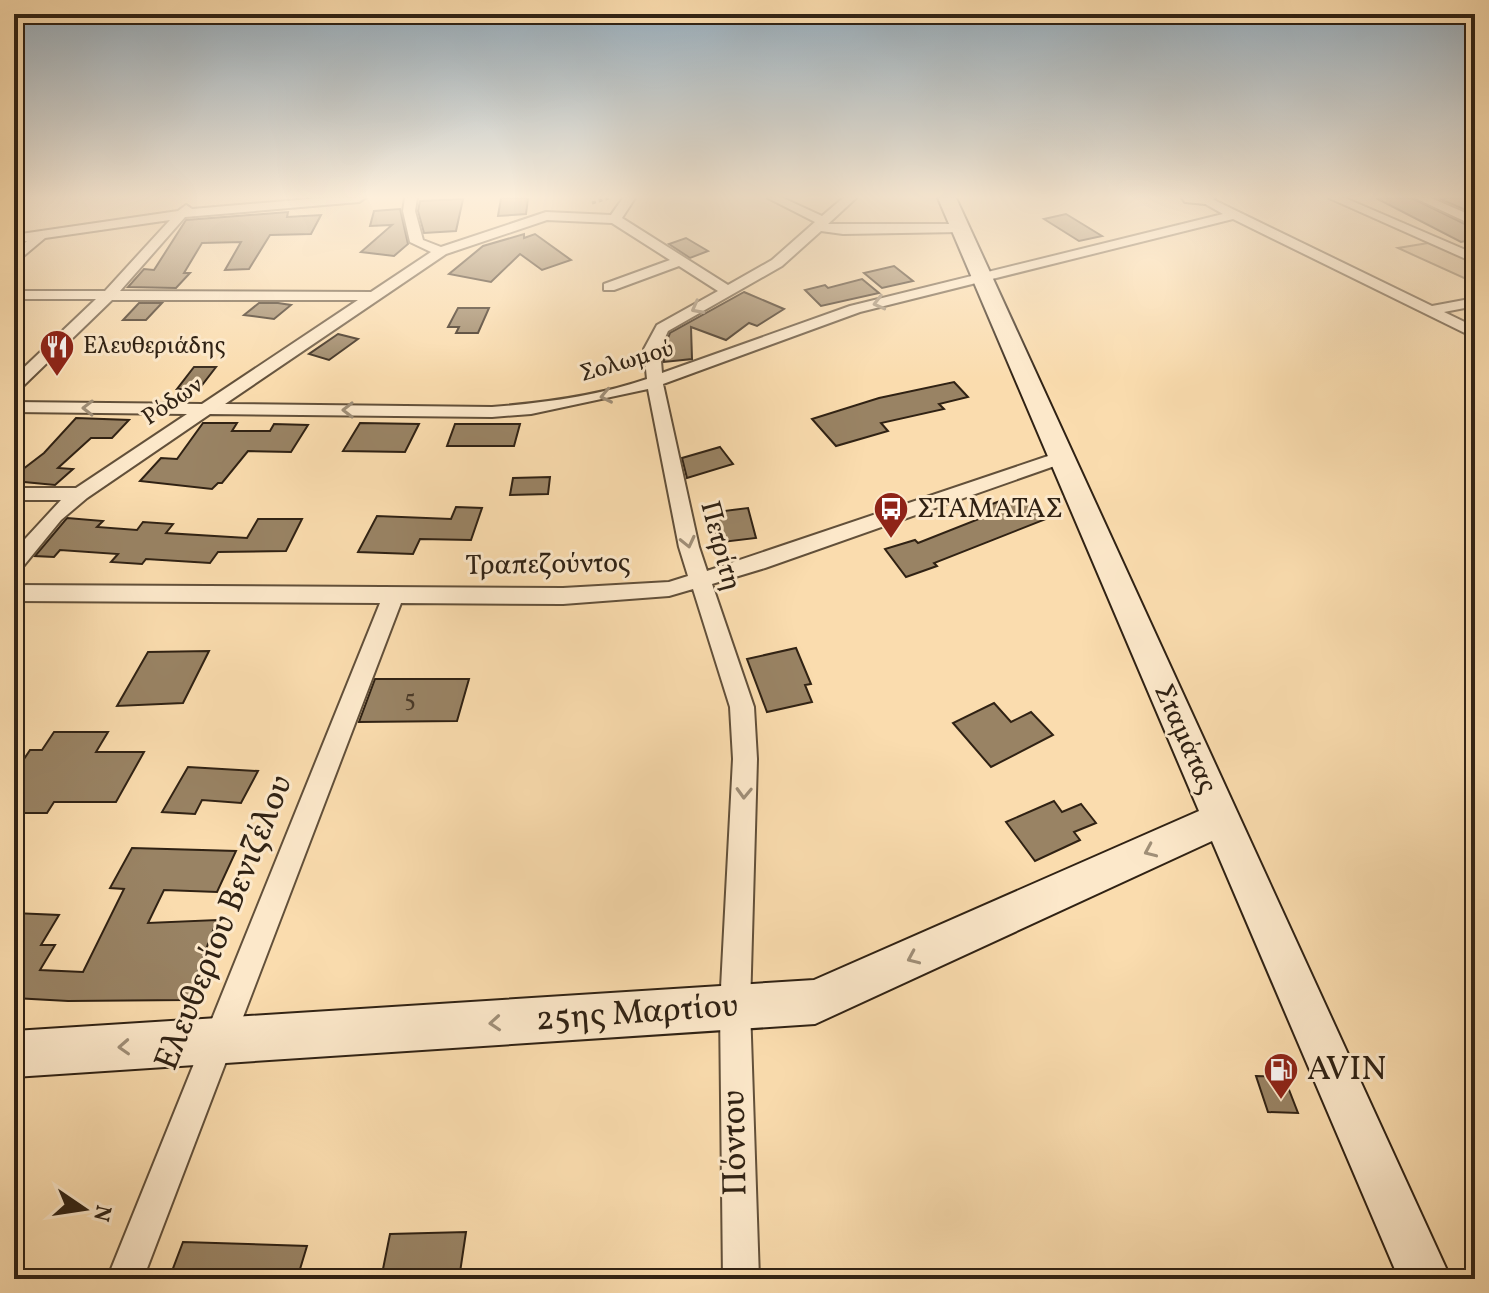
<svg xmlns="http://www.w3.org/2000/svg" width="1489" height="1293" viewBox="0 0 1489 1293" font-family="Vollkorn,serif">
	<rect width="100%" height="100%" fill="#fadcae"/>
	<filter id="stains"><feTurbulence type="fractalNoise" baseFrequency=".0025" numOctaves="4"/><feColorMatrix values="0 0 0 0 .2 0 0 0 0 .09 0 0 0 0 .02 0 0 0 .5 -.17"/></filter>
	<radialGradient id="worn" r=".72"><stop offset=".6" stop-color="#630" stop-opacity="0"/><stop offset="1" stop-color="#630" stop-opacity=".3"/></radialGradient>
	<polygon fill="#d8bc94" stroke="#846f54" stroke-width="2" points="1434,242 1475,261 1475,283 1398,248"/>
	<g fill="#998364" stroke="#302214" stroke-width="2">
		<polygon points="501,198 528,198 526,214 498,216"/>
		<polygon points="1376,198 1412,198 1475,229 1475,239 1461,242"/>
		<polygon points="1438,198 1475,198 1475,214"/>
		<polygon points="463,199 456,231 424,233 418,211 420,201"/>
		<polygon points="400,209 408,244 394,256 361,252 392,225 370,226 374,211"/>
		<polygon points="288,212 287,217 321,215 311,234 270,235 249,269 225,270 241,242 202,243 184,273 190,273 176,288 128,287 144,269 154,270 186,220"/>
		<polygon points="1066,214 1102,236 1079,241 1044,219"/>
		<polygon points="524,234 524,238 535,234 571,260 542,270 520,254 491,282 449,274 483,246"/>
		<polygon points="686,238 708,251 690,258 669,244"/>
		<polygon points="894,266 913,281 882,288 864,273"/>
		<polygon points="862,279 879,293 821,306 805,290 825,285 828,288"/>
		<polygon points="744,292 784,309 757,326 749,323 726,340 691,327 692,359 664,362 663,350 670,333"/>
		<polygon points="139,303 162,303 146,320 123,320"/>
		<polygon points="259,303 278,303 291,305 274,319 244,315"/>
		<polygon points="458,308 489,308 478,333 456,333 459,327 448,327"/>
		<polygon points="338,334 358,339 329,360 309,354"/>
		<polygon points="194,367 216,367 199,389 177,389"/>
		<polygon points="954,382 968,397 939,404 944,409 881,423 888,431 836,446 812,419 879,398"/>
		<polygon points="76,418 129,420 112,438 91,438 58,468 73,469 55,485 14,481 14,476 44,453"/>
		<polygon points="203,423 237,423 232,431 270,431 274,424 308,425 291,452 248,451 222,483 218,483 212,489 140,481 161,458 177,459"/>
		<polygon points="360,423 419,424 405,452 343,451"/>
		<polygon points="455,424 520,424 514,446 447,446"/>
		<polygon points="720,447 733,464 687,478 682,458"/>
		<polygon points="550,477 548,494 510,495 513,478"/>
		<polygon points="1025,499 1046,519 934,563 937,566 906,577 885,549 915,540 918,543 989,515 981,508 1003,500 1008,504"/>
		<polygon points="456,507 482,508 471,540 420,539 413,554 358,552 377,516 451,519"/>
		<polygon points="748,508 756,538 714,543 709,517 725,515 724,511"/>
		<polygon points="67,518 103,521 97,527 137,530 143,522 173,524 166,533 247,538 258,519 302,519 286,551 218,552 210,563 146,559 142,564 111,562 118,554 60,550 54,557 35,556"/>
		<polygon points="796,648 811,684 805,685 812,702 767,712 747,659"/>
		<polygon points="209,651 183,703 117,706 148,652"/>
		<polygon points="375,679 469,679 457,721 359,722"/>
		<polygon points="994,703 1011,722 1031,712 1053,735 991,767 953,723"/>
		<polygon points="54,732 108,732 96,752 144,752 116,802 54,802 47,813 14,813 14,774 30,750 42,750"/>
		<polygon points="188,767 258,771 241,803 202,800 195,814 162,812"/>
		<polygon points="1054,801 1062,812 1081,804 1096,823 1074,832 1080,840 1035,861 1006,822"/>
		<polygon points="132,848 236,851 217,892 164,890 148,923 217,920 187,1000 68,1001 14,998 14,913 59,915 41,945 55,945 40,970 83,972 124,889 110,888"/>
		<polygon points="1256,1076 1284,1077 1298,1113 1268,1112"/>
		<polygon points="466,1232 459,1279 381,1279 390,1234"/>
		<polygon points="183,1242 307,1246 297,1279 169,1279"/>
	</g>
	<g fill="none" stroke-linecap="round" stroke-linejoin="round">
		<defs>
			<g id="street">
				<path d="M321,198H365L359,202L185,217L120,291L371,292L431,252L410,242L403,211L405,198H417L415,211L423,240L441,247L546,212L611,215L623,198H635L622,218L728,285L772,260L815,222L768,198H783L822,216L843,198H856L828,224H960L966,228L960,232L843,234L821,231L782,266L668,331L660,349L662,373L850,306L1223,214L1195,198H1210L1432,306L1475,298V306L1444,312L1475,327V338L1233,219L860,312L663,384L699,547L707,571L1054,454L1060,452L1069,458L1066,462L765,568L712,584L754,707L757,759L750,1007L759,1279H723L720,1007L733,759L730,707L693,589L669,596L563,604L401,603L143,1279H107L380,603L14,601V585L563,588L669,582L688,576L679,547L648,389L531,414L492,417L210,414L87,498L61,520L21,569L14,571V551L61,500H14V488H76L187,414L14,412V402L202,404L358,300H112L20,389L14,391V377L96,299H14V291H105L170,220L45,238L14,264V253L27,241L14,243V235L178,211L186,205L192,209ZM547,220L612,223L670,260L604,284V290H614L679,266L718,291L657,325L644,349L647,379C598,396 543,403 492,407L225,404L446,254Z"/>
				<polygon points="1329,198 1345,198 1475,254 1475,263"/>
				<polygon points="1415,198 1431,198 1475,217 1475,226"/>
			</g>
			<polygon id="secondary" points="938,198 956,198 1451,1279 1399,1279 1212,841 815,1024 14,1077 14,1031 814,980 1199,811"/>
			<polygon id="primary" points="1182,198 1215,198 1205,204 1185,202"/>
		</defs>
		<use href="#street" stroke="#62503a" stroke-width="4"/>
		<use href="#secondary" stroke="#302214" stroke-width="4"/>
		<use href="#primary" stroke="#302214" stroke-width="4"/>
		<polyline stroke="#302214" stroke-width="3" stroke-dasharray="4 3" stroke-linecap="butt" points="592,203 609,198"/>
		<use href="#street" fill="#fce8ca" fill-rule="evenodd"/>
		<use href="#secondary" fill="#fce8ca" fill-rule="evenodd"/>
		<use href="#primary" fill="#fadcae" fill-rule="evenodd"/>
	</g>
	<defs><path id="oneway-chevron" d="M-2-3.5L2.5 0L-2 3.5" fill="none" stroke-width="1.6" stroke-linecap="round" stroke-linejoin="round" transform="scale(2)"/></defs>
	<g stroke="#a08f78">
		<use href="#oneway-chevron" transform="translate(879 303) rotate(166)"/>
		<use href="#oneway-chevron" transform="translate(697 308) rotate(152)"/>
		<use href="#oneway-chevron" transform="translate(606 396) rotate(168)"/>
		<use href="#oneway-chevron" transform="translate(88 408) rotate(-179)"/>
		<use href="#oneway-chevron" transform="translate(348 410) rotate(-180)"/>
		<use href="#oneway-chevron" transform="translate(688 542) rotate(77)"/>
		<use href="#oneway-chevron" transform="translate(744 793) rotate(92)"/>
		<use href="#oneway-chevron" transform="translate(1150 851) rotate(156)"/>
		<use href="#oneway-chevron" transform="translate(913 958) rotate(156)"/>
		<use href="#oneway-chevron" transform="translate(495 1023) rotate(176)"/>
		<use href="#oneway-chevron" transform="translate(124 1047) rotate(177)"/>
	</g>
	<linearGradient id="sky" x2="0" y2="1"><stop stop-color="#93abbc"/><stop offset="0.52" stop-color="#fdefdb"/><stop offset="1" stop-color="#fdefdb" stop-opacity="0"/></linearGradient>
	<rect width="1489" height="379" fill="url(#sky)"/>
	<defs>
		<symbol id="restaurant-pin" viewBox="-11 -11 22 30"><path d="M0 17L-7.5 6A9.5 9.5 0 1 1 7.5 6Z" fill="#8f2418" stroke="#fce8ca"/><path d="M-5-6h1v4h1v-4h1v4h1v-4h1v5L-1.5 .5V6h-2V.5L-5-1ZM5-6V6H3V1.5H1.5Q1.5-4 5-6Z" fill="#fff"/></symbol>
		<symbol id="bus-pin" viewBox="-11 -11 22 30"><path d="M0 17L-7.5 6A9.5 9.5 0 1 1 7.5 6Z" fill="#8f2418" stroke="#fce8ca"/><path d="M-5-6H5V4H4V6H2V4H-2V6H-4V4H-5ZM-3.5-4V0h7V-4ZM-3.5 1.2v1.5H-2V1.2ZM2 1.2v1.5H3.5V1.2Z" fill="#fff"/></symbol>
		<symbol id="fuel-pin" viewBox="-11 -11 22 30"><path d="M0 17L-7.5 6A9.5 9.5 0 1 1 7.5 6Z" fill="#8f2418" stroke="#fce8ca"/><path d="M-5.5-6h7V0h2V4h1.3V-2.5L3-4.5l.8-.8L6-3V5H2.5V1h-1V6h-7ZM-4.2-4.7v3.2H.2V-4.7Z" fill="#fff"/></symbol>
	</defs>
	<g fill-rule="evenodd">
		<use href="#restaurant-pin" x="37" y="327" width="40" height="54"/>
		<use href="#bus-pin" x="871" y="489" width="40" height="54"/>
		<use href="#fuel-pin" x="1261" y="1050" width="40" height="54"/>
	</g>
	<g text-anchor="middle" dominant-baseline="central" stroke-width="6" stroke-linejoin="round" paint-order="stroke">
		<g font-size="24" fill="#302214" stroke="#fce8ca" text-anchor="start">
			<text x="83" y="347">Ελευθεριάδης</text>
		</g>
		<g font-size="24" fill="#302214" stroke="#fce8ca">
			<text transform="translate(627 362) rotate(-16)">Σολωμού</text>
			<text transform="translate(173 402) rotate(-34)">Ρόδων</text>
		</g>
		<g font-size="24" fill="#4a3a28">
			<text x="410" y="700">5</text>
		</g>
		<g font-size="28" fill="#302214" stroke="#fce8ca" text-anchor="start">
			<text x="917" y="509">ΣΤΑΜΑΤΑΣ</text>
		</g>
		<g font-size="28" fill="#302214" stroke="#fce8ca">
			<text transform="translate(720 546) rotate(75)">Πετρίτη</text>
			<text transform="translate(548 565) rotate(-1)">Τραπεζούντος</text>
			<text transform="translate(1185 739) rotate(66)">Σταμάτας</text>
		</g>
		<g font-size="34" fill="#302214" stroke="#fce8ca">
			<text transform="translate(225 923) rotate(-68)">Ελευθερίου Βενιζέλου</text>
			<text transform="translate(637 1014) rotate(-4)">25ης Μαρτίου</text>
			<text transform="translate(736 1143) rotate(-91)">Πόντου</text>
		</g>
		<g font-size="34" fill="#302214" stroke="#fce8ca" text-anchor="start">
			<text x="1307" y="1070">AVIN</text>
		</g>
	</g>
	<rect width="1489" height="1293" fill="none" stroke="#fadcae" stroke-width="48"/>
	<rect x="16" y="16" width="1457" height="1261" fill="none" stroke="#302214" stroke-width="4"/>
	<rect x="24" y="24" width="1441" height="1245" fill="none" stroke="#302214" stroke-width="2"/>
	<g transform="translate(84 1209) rotate(103)" stroke="#fce8ca" stroke-width="6" paint-order="stroke">
	<path d="M0-6L14 30L0 20L-14 30Z" fill="#302214"/>
	<text y="-12" font-size="22" font-weight="bold" text-anchor="middle" fill="#302214">N</text>
	</g>
	<rect width="100%" height="100%" filter="url(#stains)"/>
	<rect width="100%" height="100%" fill="url(#worn)"/>
</svg>
